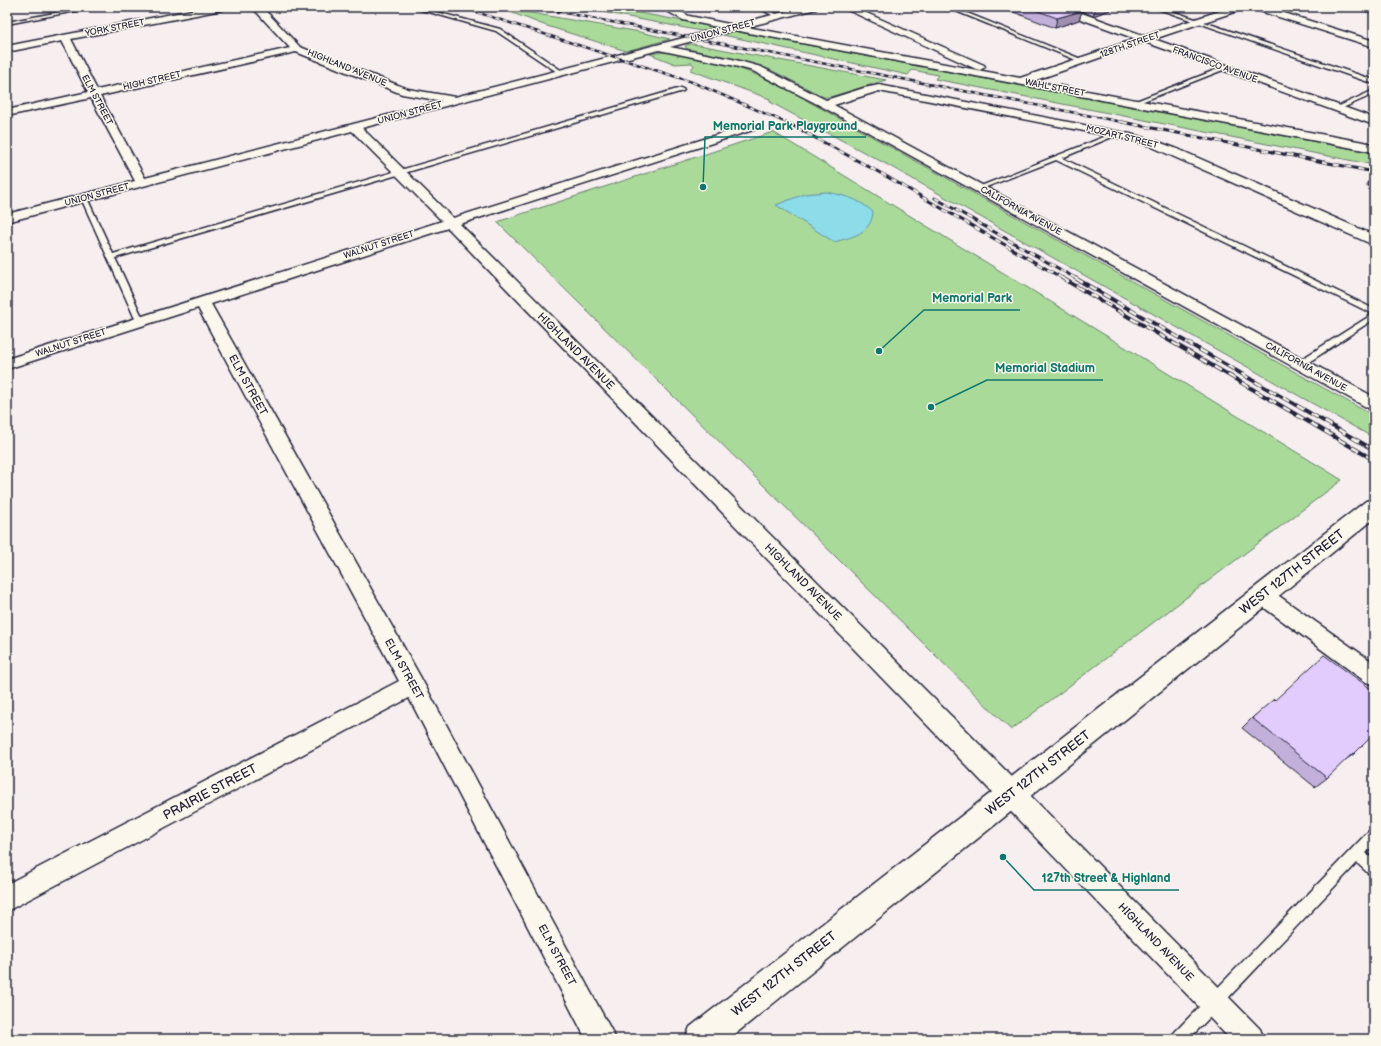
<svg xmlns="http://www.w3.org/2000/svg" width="1381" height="1046" viewBox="0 0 1381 1046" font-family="'Balsamiq Sans',sans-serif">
	<rect width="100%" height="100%" fill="#f6eeef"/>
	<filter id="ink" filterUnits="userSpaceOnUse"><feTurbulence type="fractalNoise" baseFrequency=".025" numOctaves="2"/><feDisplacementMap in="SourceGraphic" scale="8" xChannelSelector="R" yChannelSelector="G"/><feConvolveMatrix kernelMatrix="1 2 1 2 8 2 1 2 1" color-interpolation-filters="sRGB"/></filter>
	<g filter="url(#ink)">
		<polygon fill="#f0e4f3" points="607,7 656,7 680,20 675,19"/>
		<g fill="#aada9a" stroke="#667e6a">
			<polygon points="497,7 640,32 670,39 626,51 544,25"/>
			<polygon points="576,7 607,7 710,26 713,28 701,31"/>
			<polygon points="734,31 1374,153 1374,165 935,79 938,75 912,70 908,75 723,35"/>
			<polygon points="689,44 699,45 886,80 830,97 824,97 769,69 728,58 687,49 685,46"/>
			<path d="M663,52C716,57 757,73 804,97L806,100L1374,416V438L886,164L770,102V99L690,70L694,66L692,63L675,64L650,54Z"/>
			<polygon points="773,132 1342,480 1011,730 497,222"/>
		</g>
		<path fill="#8ddce9" stroke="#6292a3" d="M826,192C844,195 859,199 873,212C871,234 852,237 834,242L776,205L805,194Z"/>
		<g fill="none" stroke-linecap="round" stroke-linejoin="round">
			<defs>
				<g id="service">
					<polygon points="87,7 97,7 7,24 7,22"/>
					<polygon points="411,7 418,7 500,29 565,73 560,74 496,31"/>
					<polygon points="757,7 763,7 780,16 776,17"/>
					<polygon points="946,7 952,7 1086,61 1081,62"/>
					<polygon points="1153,7 1160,7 1374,80 1374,84"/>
					<polygon points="1354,7 1361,7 1374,11 1374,13"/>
					<polygon points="1223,67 1228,68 1136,104 1131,103"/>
					<polygon points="681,88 684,90 683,91 115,258 144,321 140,323 136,321 81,198 84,196 87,198 113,254"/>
					<polygon points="1374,90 1374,94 1338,110 1333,109"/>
					<polygon points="1114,133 1119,134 1062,158 1374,309 1374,319 1303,366 1297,366 1296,364 1297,362 1373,314 1056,160 981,189 976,188"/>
					<polygon points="1370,182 1374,183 1374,187 1368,185 1368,183"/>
					<polygon points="1374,829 1374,846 1366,853 1374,860 1374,876 1369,874 1357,863 1189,1039 1170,1039 1173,1034 1369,831"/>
				</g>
				<g id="minor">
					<path d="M208,7H227L222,10L71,39L97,90L290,48L252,7H262L300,47L408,89L455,97L722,28L683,20L660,7H672L689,16L734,25L802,7H818L816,9L747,27L1020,78L1136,39L1053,9L1051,7H1065L1145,36L1231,7H1245L1243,9L1154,39L1374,118V125L1145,42L1033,81L1374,144V152L734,30L670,47L732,59L761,67L826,100L864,88L879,85L1130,134L1156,141L1180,150L1374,235V244L1369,243L1172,156L1148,145L1125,139L879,91L834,105L1374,397V410L1368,408L821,106L753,71L731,65L659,50L362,128L453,218L748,125H756L758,127L756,129L460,224L1021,786L1260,1029L1264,1039H1230L448,228L211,304L421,678L616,1039H586L409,698L7,911V884L399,681L198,308L7,369V359L442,221L352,131L7,222V214L135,181L91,98L7,116V110L88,92L62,41L7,52V46ZM296,52L402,94L442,101L145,178L100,96Z"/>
					<polygon points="841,7 853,7 984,65 985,67 980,70 976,69"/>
					<polygon points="1251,7 1265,7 1374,41 1374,47 1253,9"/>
					<polygon points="1262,587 1269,589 1374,663 1374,685 1366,682 1255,601 1252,595 1255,589"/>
				</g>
				<polygon id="secondary" points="1374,499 1374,519 729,1039 685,1039 690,1027 1366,501"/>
			</defs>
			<use href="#service" stroke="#22223b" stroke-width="3"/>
			<use href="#minor" stroke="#22223b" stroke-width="3"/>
			<use href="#secondary" stroke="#22223b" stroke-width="3"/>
			<use href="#service" fill="#fbf7ec" fill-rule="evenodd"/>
			<use href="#minor" fill="#fbf7ec" fill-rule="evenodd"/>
			<use href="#secondary" fill="#fbf7ec" fill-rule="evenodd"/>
			<defs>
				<g id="rail-far2">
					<polyline points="461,7 692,82 787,123"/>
					<polyline points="520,7 541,11"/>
					<polyline points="535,7 1127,123"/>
				</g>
				<g id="rail-far1">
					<polyline points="786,122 884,175 1064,279"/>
					<polyline points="1122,122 1374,172"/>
					<polyline points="935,198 1077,279"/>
				</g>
				<g id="rail">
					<polyline points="1062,278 1374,460"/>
					<polyline points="1075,278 1374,450"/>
				</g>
			</defs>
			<use href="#rail-far2" stroke="#22223b" stroke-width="2.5"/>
			<use href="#rail-far1" stroke="#22223b" stroke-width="3"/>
			<use href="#rail" stroke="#22223b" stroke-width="4"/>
			<use href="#rail-far2" stroke="#fbf7ec" stroke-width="1.5" stroke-dasharray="4.5" stroke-linecap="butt"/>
			<use href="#rail-far1" stroke="#fbf7ec" stroke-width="2" stroke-dasharray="6" stroke-linecap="butt"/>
			<use href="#rail" stroke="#fbf7ec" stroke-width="2.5" stroke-dasharray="8" stroke-linecap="butt"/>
		</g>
		<g fill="#c2afda" stroke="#22223b">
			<polygon points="1003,7 1114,7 1113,9 1093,16 1082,11 1079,20 1055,28 1003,8"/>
			<polygon points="1275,700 1354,754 1344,761 1327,778 1315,787 1242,728 1252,718"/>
		</g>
		<g fill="#9e8fb1" stroke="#22223b">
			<polygon points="1096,7 1114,7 1113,9 1093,16"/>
			<polygon points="1082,11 1079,20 1055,28 1057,18"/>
		</g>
		<g fill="#e2ccfd" stroke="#22223b">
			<polygon points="1027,7 1071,7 1082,11 1057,18"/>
			<polygon points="1324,655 1374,691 1374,734 1354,754 1353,753 1327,778 1252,718 1274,699 1275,700"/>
		</g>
	</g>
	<g text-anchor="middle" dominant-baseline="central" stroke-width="3" stroke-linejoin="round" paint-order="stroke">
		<g font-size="9" fill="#22223b" stroke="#fbf7ec">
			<text transform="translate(115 28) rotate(-11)">YORK STREET</text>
			<text transform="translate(723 31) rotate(-15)">UNION STREET</text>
			<text transform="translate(1130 45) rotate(-19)">128TH STREET</text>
			<text transform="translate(1215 65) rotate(20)">FRANCISCO AVENUE</text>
			<text transform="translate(347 68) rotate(22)">HIGHLAND AVENUE</text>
			<text transform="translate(152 81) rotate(-13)">HIGH STREET</text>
			<text transform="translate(1055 88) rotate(11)">WAHL STREET</text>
			<text transform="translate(97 100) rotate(62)">ELM STREET</text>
			<text transform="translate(410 113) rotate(-15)">UNION STREET</text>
			<text transform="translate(1122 137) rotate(14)">MOZART STREET</text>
			<text transform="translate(97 195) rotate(-15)">UNION STREET</text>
			<text transform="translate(1021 211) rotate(29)">CALIFORNIA AVENUE</text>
			<text transform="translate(379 245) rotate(-18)">WALNUT STREET</text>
			<text transform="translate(71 343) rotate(-18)">WALNUT STREET</text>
			<text transform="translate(1306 367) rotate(29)">CALIFORNIA AVENUE</text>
		</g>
		<g font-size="11" fill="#22223b" stroke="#fbf7ec">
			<text transform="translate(576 351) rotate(45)">HIGHLAND AVENUE</text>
			<text transform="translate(248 385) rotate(61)">ELM STREET</text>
			<text transform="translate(803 582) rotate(45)">HIGHLAND AVENUE</text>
			<text transform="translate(404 669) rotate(61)">ELM STREET</text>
			<text transform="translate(1156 942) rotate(46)">HIGHLAND AVENUE</text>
			<text transform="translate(557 955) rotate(62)">ELM STREET</text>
		</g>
		<g font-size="13" fill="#22223b" stroke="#fbf7ec">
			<text transform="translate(1292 572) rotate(-38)">WEST 127TH STREET</text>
			<text transform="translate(1038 773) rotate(-38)">WEST 127TH STREET</text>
			<text transform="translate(210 792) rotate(-28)">PRAIRIE STREET</text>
			<text transform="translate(784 974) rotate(-38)">WEST 127TH STREET</text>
		</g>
	</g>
	<path fill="none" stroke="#0f766e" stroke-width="1.5" d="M703 187L705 137H866M879 351L924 310H1020M931 407L987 380H1103M1003 857L1034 890H1179"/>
	<g fill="#0f766e" stroke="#fbf7ec" stroke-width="1.5">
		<circle cx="703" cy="187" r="4"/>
		<circle cx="879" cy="351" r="4"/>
		<circle cx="931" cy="407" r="4"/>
		<circle cx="1003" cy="857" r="4"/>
	</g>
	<g font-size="12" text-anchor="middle" font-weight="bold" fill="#0f766e" stroke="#fbf7ec" stroke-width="3" stroke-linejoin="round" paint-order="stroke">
		<text x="785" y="130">Memorial Park Playground</text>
		<text x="972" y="302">Memorial Park</text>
		<text x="1045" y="372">Memorial Stadium</text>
		<text x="1106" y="882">127th Street &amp; Highland</text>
	</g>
	<rect width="1381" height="1046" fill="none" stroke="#fbf7ec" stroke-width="24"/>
	<rect x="12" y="12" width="1357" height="1022" fill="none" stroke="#22223b" stroke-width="1.5" filter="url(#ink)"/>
</svg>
